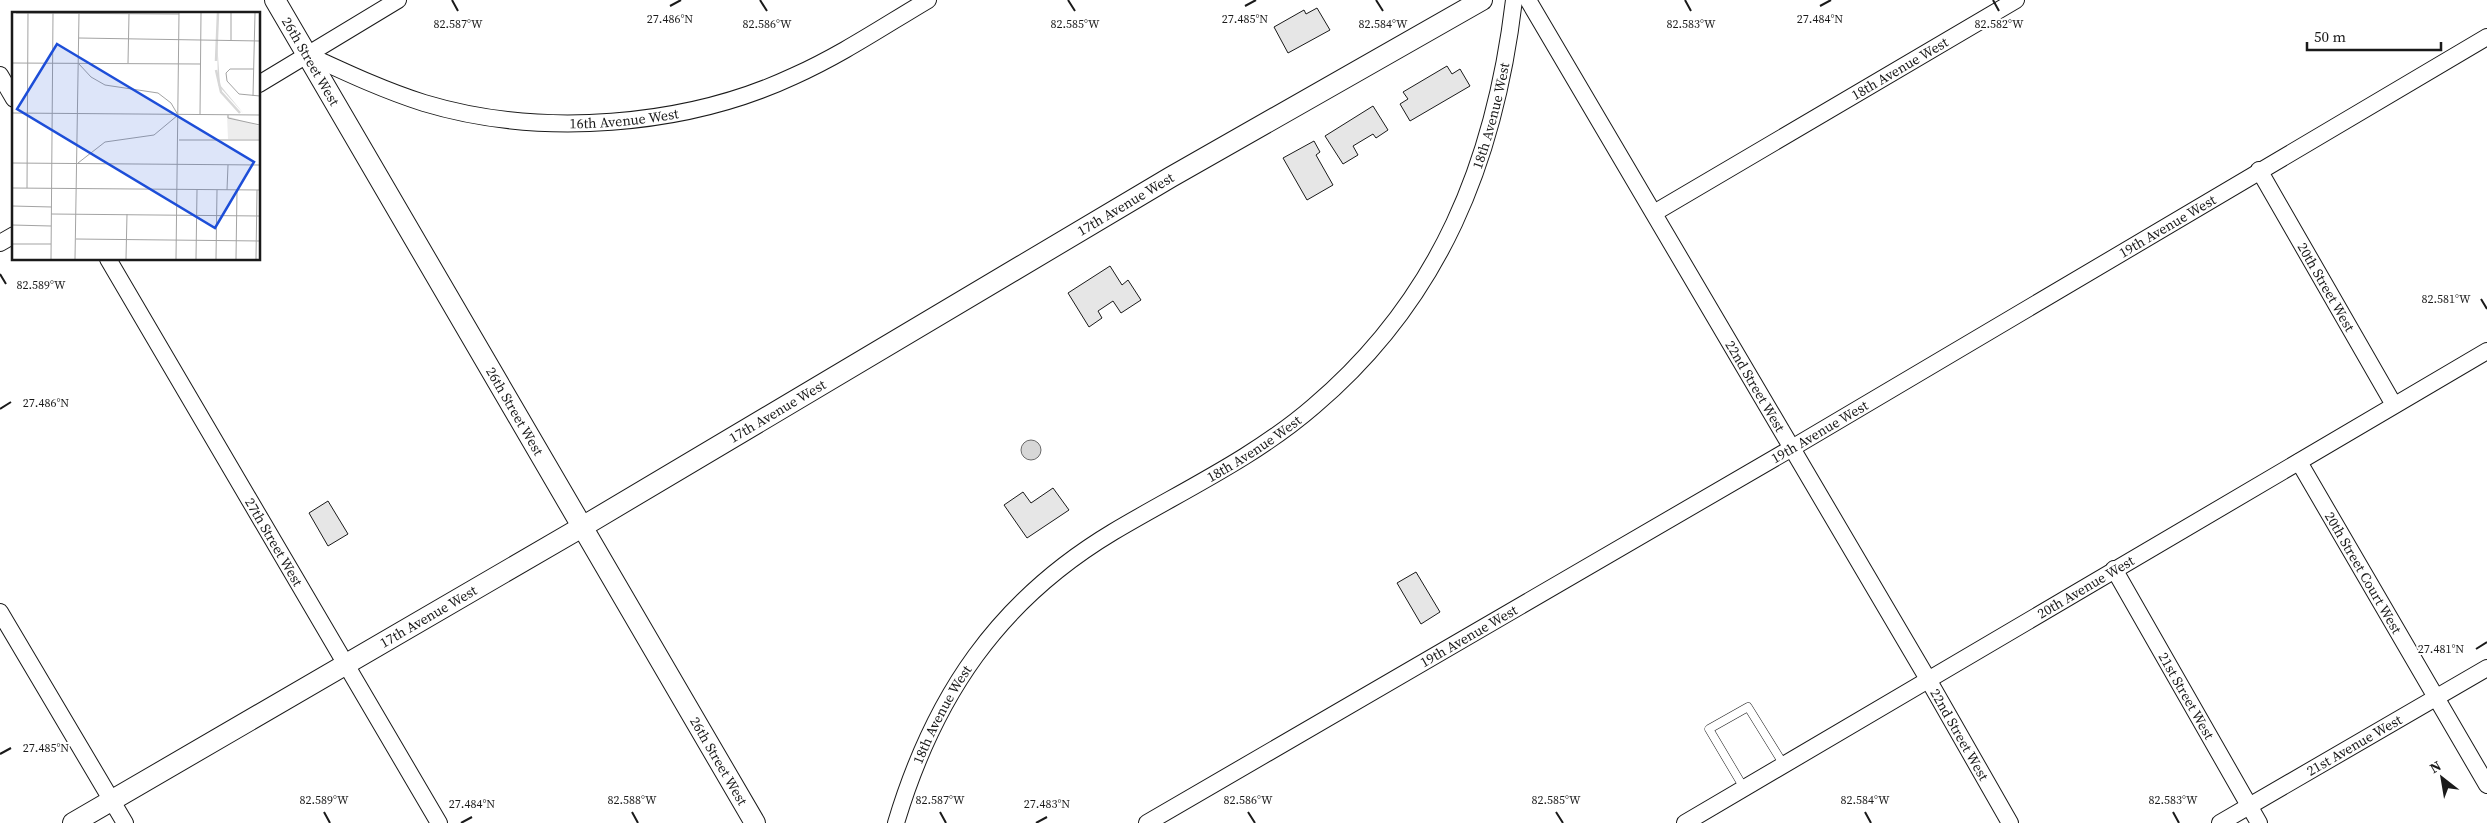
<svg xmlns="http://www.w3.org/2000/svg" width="2487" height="823" viewBox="0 0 2487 823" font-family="'Source Serif 4',serif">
	<rect width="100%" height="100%" fill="#fff"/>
	<circle fill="#d7d7d7" stroke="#6a6a6a" cx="1031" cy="450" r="10"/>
	<g fill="#e6e6e6" stroke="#1a1a1a">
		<polygon points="1317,8 1330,30 1288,53 1274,27 1304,10 1306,14"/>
		<polygon points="1447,66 1452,74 1460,69 1470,86 1410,121 1400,104 1408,99 1403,92"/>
		<polygon points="1373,106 1388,130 1376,138 1373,134 1353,146 1358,155 1343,164 1325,136"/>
		<polygon points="1314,141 1320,152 1316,155 1333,185 1307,200 1283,158"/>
		<polygon points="1110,266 1122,285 1128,280 1141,300 1121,313 1113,301 1098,311 1102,318 1089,327 1068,293"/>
		<polygon points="1053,488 1069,510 1027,538 1004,505 1023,492 1031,503"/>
		<polygon points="328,501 348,534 328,546 309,513"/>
		<polygon points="1416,572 1440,612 1421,624 1397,583"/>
	</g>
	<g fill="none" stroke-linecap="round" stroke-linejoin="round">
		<defs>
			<polyline id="service" points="1744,788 1709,729 1748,707 1784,765"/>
			<g id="minor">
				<path id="s1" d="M1528,0L1929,681L2010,823"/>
				<path id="s2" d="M306,54C345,72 383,90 424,103C540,138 685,127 794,76C841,55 884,26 928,0"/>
				<polyline points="0,75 14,99"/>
				<polyline points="259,84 398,0"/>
				<path id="s3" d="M2259,170L2394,405"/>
				<path id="s4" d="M1654,213L2016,0"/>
				<polyline points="0,243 14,235"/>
				<path id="s5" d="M108,259L439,823"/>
				<path id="s6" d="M2299,462L2487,785"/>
				<path id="s7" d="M2114,569L2259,823"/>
				<polyline points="0,612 125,823"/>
				<path id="s8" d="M896,823C934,696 998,601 1113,532C1180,492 1254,458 1314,406C1440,299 1495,161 1514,0"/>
				<path id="s9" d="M1147,823L1792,448L2487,37"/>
				<path id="s10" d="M1685,823C1952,666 2219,508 2487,351"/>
				<path id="s11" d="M2220,823L2487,668"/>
			</g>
			<g id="tertiary">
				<path id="s12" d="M275,0L755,823"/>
				<path id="s13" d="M73,823L582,527L1171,177L1482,0"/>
			</g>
		</defs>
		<use href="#service" stroke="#1a1a1a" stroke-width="9"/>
		<use href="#minor" stroke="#1a1a1a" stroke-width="18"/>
		<use href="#tertiary" stroke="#1a1a1a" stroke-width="22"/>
		<use href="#service" stroke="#fff" stroke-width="8"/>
		<use href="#minor" stroke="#fff" stroke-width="16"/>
		<use href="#tertiary" stroke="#fff" stroke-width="20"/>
	</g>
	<path fill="none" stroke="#1a1a1a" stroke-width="2" d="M452,0L458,11M760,0L767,11M1068,0L1075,11M1376,0L1383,11M1685,0L1691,11M1993,0L1999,11M670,6L681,0M1245,6L1256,0M1820,6L1831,0M0,274L6,284M2481,299L2487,309M0,409L11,402M2476,649L2487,642M0,754L11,748M324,812L330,823M632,812L638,823M940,812L946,823M1248,812L1255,823M1556,812L1563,823M1865,812L1871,823M2173,812L2179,823M461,823L472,817M1036,823L1047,817"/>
	<g text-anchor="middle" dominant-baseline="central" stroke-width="4" stroke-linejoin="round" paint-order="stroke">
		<g font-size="14" fill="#1a1a1a" stroke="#fff">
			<text stroke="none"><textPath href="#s12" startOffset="71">26th Street West</textPath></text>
			<text stroke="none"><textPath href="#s4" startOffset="285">18th Avenue West</textPath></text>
			<text stroke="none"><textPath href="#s8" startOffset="956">18th Avenue West</textPath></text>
			<text stroke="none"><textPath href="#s2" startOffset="330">16th Avenue West</textPath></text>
			<text stroke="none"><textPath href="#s13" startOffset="1221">17th Avenue West</textPath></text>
			<text stroke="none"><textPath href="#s9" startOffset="1182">19th Avenue West</textPath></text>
			<text stroke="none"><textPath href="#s3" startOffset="135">20th Street West</textPath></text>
			<text stroke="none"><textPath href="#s1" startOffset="448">22nd Street West</textPath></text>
			<text stroke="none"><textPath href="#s13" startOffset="816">17th Avenue West</textPath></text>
			<text stroke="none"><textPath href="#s12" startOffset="476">26th Street West</textPath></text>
			<text stroke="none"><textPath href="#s9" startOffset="778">19th Avenue West</textPath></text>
			<text stroke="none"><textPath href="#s8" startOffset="536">18th Avenue West</textPath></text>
			<text stroke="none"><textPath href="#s5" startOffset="328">27th Street West</textPath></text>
			<text stroke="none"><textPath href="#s6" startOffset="128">20th Street Court West</textPath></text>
			<text stroke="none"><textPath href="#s10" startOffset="465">20th Avenue West</textPath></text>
			<text stroke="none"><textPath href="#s13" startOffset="411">17th Avenue West</textPath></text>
			<text stroke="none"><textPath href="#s9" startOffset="372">19th Avenue West</textPath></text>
			<text stroke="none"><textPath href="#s7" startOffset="146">21st Street West</textPath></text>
			<text stroke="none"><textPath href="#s8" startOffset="118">18th Avenue West</textPath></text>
			<text stroke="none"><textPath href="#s1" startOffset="852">22nd Street West</textPath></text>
			<text stroke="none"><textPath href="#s11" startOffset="155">21st Avenue West</textPath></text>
			<text stroke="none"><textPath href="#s12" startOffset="881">26th Street West</textPath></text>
		</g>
	</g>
	<g transform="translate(12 12)">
		<rect width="248" height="248" fill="#fff"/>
		<path d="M215,104L247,114V127H216Z" fill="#ededed"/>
		<path d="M205,29L208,73L232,102L206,73Z" fill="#d7d7d7"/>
		<path fill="none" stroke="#d7d7d7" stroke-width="2.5" d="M204,49L206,1M204,58L209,80L228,101"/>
		<path fill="none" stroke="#a3a3a3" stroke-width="1" d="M4,1L167,2M67,26L248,29M219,28V1M0,51L188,52M116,51L117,2M218,57L214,61L215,69L227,82L248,84M218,57H242M241,84L243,1M0,101L248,103M188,103L189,1M216,103V106L248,113M167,128H248M0,151L248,153M66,151L93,130L142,123L166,103L159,91L146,81L93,73L79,65L67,52M0,176L248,178M15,176L16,1M215,178L216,153M0,194L40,195M39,202L248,204M0,213L39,214M64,227L248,229M0,232H39M39,247L41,1M63,247L67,1M114,247L115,202M164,247L167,1M184,247L185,178M204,247L205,178M224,247L225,178M244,247L245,178"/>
		<path fill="#1d4ed8" fill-opacity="0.15" stroke="#1d4ed8" stroke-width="2.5" d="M45,32L242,150L203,216L5,97Z"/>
		<rect width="248" height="248" fill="none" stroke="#1a1a1a" stroke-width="2.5"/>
	</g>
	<g font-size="12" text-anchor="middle" fill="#1a1a1a" stroke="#fff" stroke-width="4" stroke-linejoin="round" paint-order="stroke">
		<text x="670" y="23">27.486°N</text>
		<text x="1245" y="23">27.485°N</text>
		<text x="1820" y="23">27.484°N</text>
		<text x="458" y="28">82.587°W</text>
		<text x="767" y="28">82.586°W</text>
		<text x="1075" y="28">82.585°W</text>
		<text x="1383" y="28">82.584°W</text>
		<text x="1691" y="28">82.583°W</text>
		<text x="1999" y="28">82.582°W</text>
		<text x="41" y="289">82.589°W</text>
		<text x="2446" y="303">82.581°W</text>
		<text x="46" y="407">27.486°N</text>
		<text x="2441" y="653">27.481°N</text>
		<text x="46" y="752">27.485°N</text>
		<text x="324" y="804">82.589°W</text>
		<text x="632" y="804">82.588°W</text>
		<text x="940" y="804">82.587°W</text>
		<text x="1248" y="804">82.586°W</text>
		<text x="1556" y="804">82.585°W</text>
		<text x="1865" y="804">82.584°W</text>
		<text x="2173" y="804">82.583°W</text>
		<text x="472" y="808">27.484°N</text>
		<text x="1047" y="808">27.483°N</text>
	</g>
	<g transform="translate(2442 778) rotate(329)" stroke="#ffffff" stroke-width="4" paint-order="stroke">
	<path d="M0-4L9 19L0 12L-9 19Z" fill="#1a1a1a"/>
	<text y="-8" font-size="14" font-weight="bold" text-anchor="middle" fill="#1a1a1a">N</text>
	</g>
	<path d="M2307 42v8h134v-8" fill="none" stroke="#1a1a1a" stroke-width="2.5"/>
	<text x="2314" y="42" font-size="15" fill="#1a1a1a" stroke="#ffffff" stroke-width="4" paint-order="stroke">50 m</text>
</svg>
